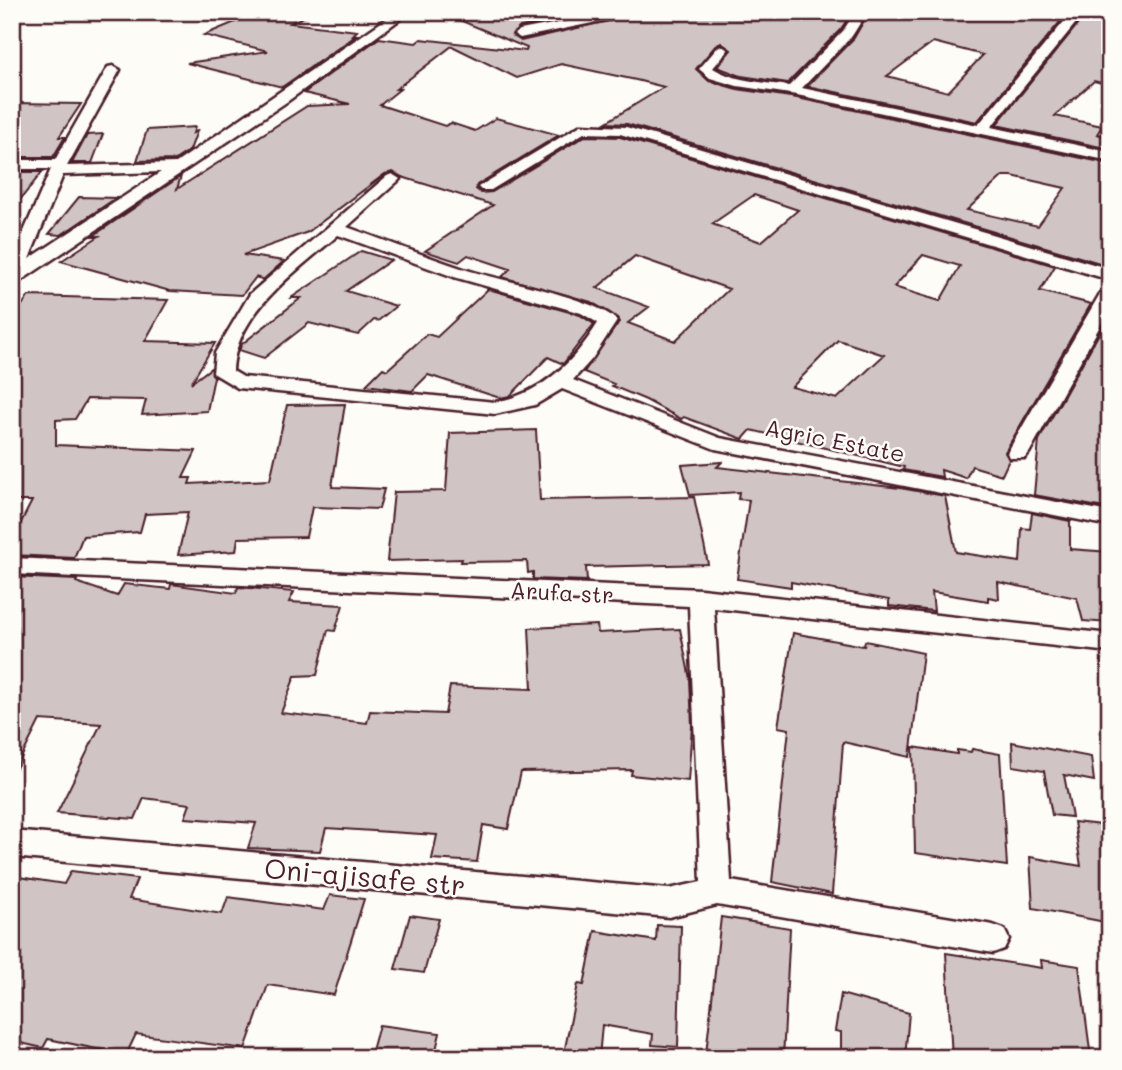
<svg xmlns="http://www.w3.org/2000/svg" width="1122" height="1070" viewBox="0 0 1122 1070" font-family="Mali,sans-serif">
	<rect width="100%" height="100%" fill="#fdfcf7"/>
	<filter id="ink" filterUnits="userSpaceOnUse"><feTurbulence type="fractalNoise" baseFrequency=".0143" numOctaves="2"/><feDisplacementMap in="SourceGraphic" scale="14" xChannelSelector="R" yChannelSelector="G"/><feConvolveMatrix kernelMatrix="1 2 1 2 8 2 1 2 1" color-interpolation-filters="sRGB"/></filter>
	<g filter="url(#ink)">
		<g fill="#d0c5c4" stroke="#4a1f2b" stroke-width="2" fill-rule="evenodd">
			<polygon points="259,12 315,12 290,23 357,31 353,35 357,35 282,87 187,63 268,51 204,35"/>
			<path d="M440,12H602L520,27L512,35L521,41L647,12H852L841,29L788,83L741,76L717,67L731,50L721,43L716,45L696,69L709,81L737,89L797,98L1110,164V266L627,124L605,123L664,87L636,80L561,64L517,78L452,46L396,89H400L380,105L445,126L451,123L475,131L496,118L559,135L477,185L476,189L481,193L492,192L585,136L620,137L1055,266L1040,291L1091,304L1005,452L1009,460L1002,475L972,466L966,478L941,470L942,477L903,470L904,467L751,430L743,439L684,417L681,419L646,400L612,386L614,384L584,372L619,322V319L591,302L502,277L510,269L468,255L459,262L425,251L493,205L402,177L393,172L385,174L308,232L243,255L284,261L263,280L256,277L242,295L170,291L61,261L99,236H93L181,176L177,189L307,106L350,104L304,93L379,38L416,43L421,39L526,51L527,48ZM1003,176H1012L1065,188L1038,226L967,210ZM754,195L798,210L761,242L712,224ZM923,255L960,266L940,301L894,287ZM635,256L729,289L675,341L628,323L649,307L597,288ZM838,340L884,355L837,399L792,387Z"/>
			<path d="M869,12H970L983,15L985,12H1009L1036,17L1046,12L1065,16L977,122L807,86L854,38ZM933,42L983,55L948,92L887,76Z"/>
			<polygon points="1105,12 1110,12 1110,85 1094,81 1055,116 1102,126 1097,134 1110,137 1110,149 996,125 1082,19 1095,22"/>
			<polygon points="12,103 81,104 59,137 65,137 53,157 12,157"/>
			<polygon points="195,127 193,133 197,131 190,150 175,160 137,161 147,130"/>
			<polygon points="103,134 92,163 72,163 87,135"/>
			<polygon points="12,172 42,172 12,210"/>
			<polygon points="79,197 116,198 61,235 49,234"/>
			<polygon points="361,251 391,260 346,291 396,306 378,321 374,320 358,335 309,323 264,358 239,350 242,344 301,298 291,298"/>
			<polygon points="488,289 580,315 594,324 563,364 548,357 510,396 500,398 428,375 412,391 366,385 383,368 387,370 427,334 437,337"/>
			<polygon points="29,296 168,300 145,341 215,343 191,383 211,368 214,377 207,411 142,415 146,400 87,399 75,419 56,420 56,445 196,451 183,478 191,478 189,484 270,480 287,405 345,404 332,487 384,489 379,509 312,507 306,537 238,538 236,551 178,555 188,512 145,514 140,532 83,536 74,558 12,555 12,540 32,501 12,501 12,318"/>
			<polygon points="1110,314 1110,509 1034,495 1039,440"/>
			<polygon points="536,430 540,500 694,497 708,564 586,567 587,581 533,579 533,572 528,573 527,561 461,562 462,559 387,561 394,492 446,491 450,433"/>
			<polygon points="722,462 717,467 900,488 945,496 956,552 1020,562 1022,528 1030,529 1032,513 1070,521 1070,549 1110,552 1110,623 1083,621 1077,598 998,582 999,599 988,597 988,601 932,592 934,611 889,606 889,600 791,582 791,587 737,579 749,500 738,499 739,492 690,495 682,465"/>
			<polygon points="12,577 77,580 76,582 117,596 124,584 170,589 171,584 236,593 238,587 294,592 289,602 343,605 335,631 328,630 317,675 295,676 281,713 367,723 370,711 445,714 450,686 532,689 529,628 597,625 598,633 680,629 690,679 692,726 688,781 631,775 632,770 521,772 508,829 483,825 477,862 432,859 437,835 326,828 320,851 248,848 256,823 185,818 190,804 144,798 135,819 57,813 101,724 40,720 12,776"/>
			<polygon points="793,633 864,646 865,641 923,653 910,757 843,742 832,894 772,882 789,729 778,727"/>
			<polygon points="1012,742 1091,757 1094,781 1064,775 1072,817 1052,815 1044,771 1013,766"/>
			<polygon points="913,747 957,754 957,750 971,752 972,749 1000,754 1007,866 915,853"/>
			<polygon points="1074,822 1110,826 1110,923 1033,908 1030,857 1081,866"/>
			<polygon points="71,871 137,879 129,899 222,914 228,897 324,910 330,895 364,899 334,995 268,985 245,1049 136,1034 126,1055 48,1039 43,1048 12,1041 12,876 64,884"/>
			<polygon points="410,915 439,919 424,973 395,969"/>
			<polygon points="721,917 790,928 783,1058 728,1058 706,1054"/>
			<polygon points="657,925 681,926 678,1047 652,1045 653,1034 602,1025 599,1058 563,1058 578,984 584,985 595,931 656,941"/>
			<polygon points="946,953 1042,968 1041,960 1079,966 1091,1058 952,1058"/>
			<polygon points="841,994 909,1013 905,1058 841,1058 841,1032 835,1031"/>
			<polygon points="379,1025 440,1033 434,1058 370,1058"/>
		</g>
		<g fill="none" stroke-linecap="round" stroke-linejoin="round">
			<defs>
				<g id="street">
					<path d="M396,12H410L288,101L19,282L12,283V259L51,169H12V160H55L108,67L113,66L120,70L67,166L176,163ZM161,172L29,259L63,175Z"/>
					<polygon points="618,12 645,12 520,38 514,34 520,30"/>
					<path d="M855,12H867L852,36L802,88L978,125L1072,12H1080V18L991,127L1110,152V161L797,95L737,86L710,78L699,69L718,47L722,46L728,50L713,68C736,82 763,82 789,86L843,31Z"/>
					<polygon points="581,125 626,127 1110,269 1110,280 620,134 584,133 491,190 481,190 478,187"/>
					<path d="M392,174L400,179L397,182L347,227C386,241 425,256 464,269C497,280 599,298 617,321L592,359L573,380L720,438L1110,512V526L715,449L562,389L535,405L495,414L238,388L213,373L215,353L250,294L387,176ZM338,235L454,277L581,313L598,323C574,362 542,394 495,402L243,377L233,371C235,313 298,270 338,235Z"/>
					<polygon points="1110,287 1110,308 1029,453 1025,458 1011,458 1007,453 1101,292"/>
					<polygon points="12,558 701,589 1110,634 1110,652 714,608 731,881 993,925 1004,929 1009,939 1004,949 993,953 717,905 669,917 12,857 12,831 669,889 701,882 689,606 12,574"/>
				</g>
			</defs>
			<use href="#street" stroke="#4a1f2b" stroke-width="5"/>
			<use href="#street" fill="#fdfcf7" fill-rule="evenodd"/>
		</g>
	</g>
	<g text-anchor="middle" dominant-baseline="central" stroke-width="5" stroke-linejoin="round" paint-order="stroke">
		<g font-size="23" fill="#4a1f2b" stroke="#fdfcf7">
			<text transform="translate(835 440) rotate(11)">Agric Estate</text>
			<text transform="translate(562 592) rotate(3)">Arufa str</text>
		</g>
		<g font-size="28" fill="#4a1f2b" stroke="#fdfcf7">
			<text transform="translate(365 876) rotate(5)">Oni-ajisafe str</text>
		</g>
	</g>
	<rect width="1122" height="1070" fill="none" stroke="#fdfcf7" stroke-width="42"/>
	<rect x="21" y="21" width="1080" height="1028" fill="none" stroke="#4a1f2b" stroke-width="2.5" filter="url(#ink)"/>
</svg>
